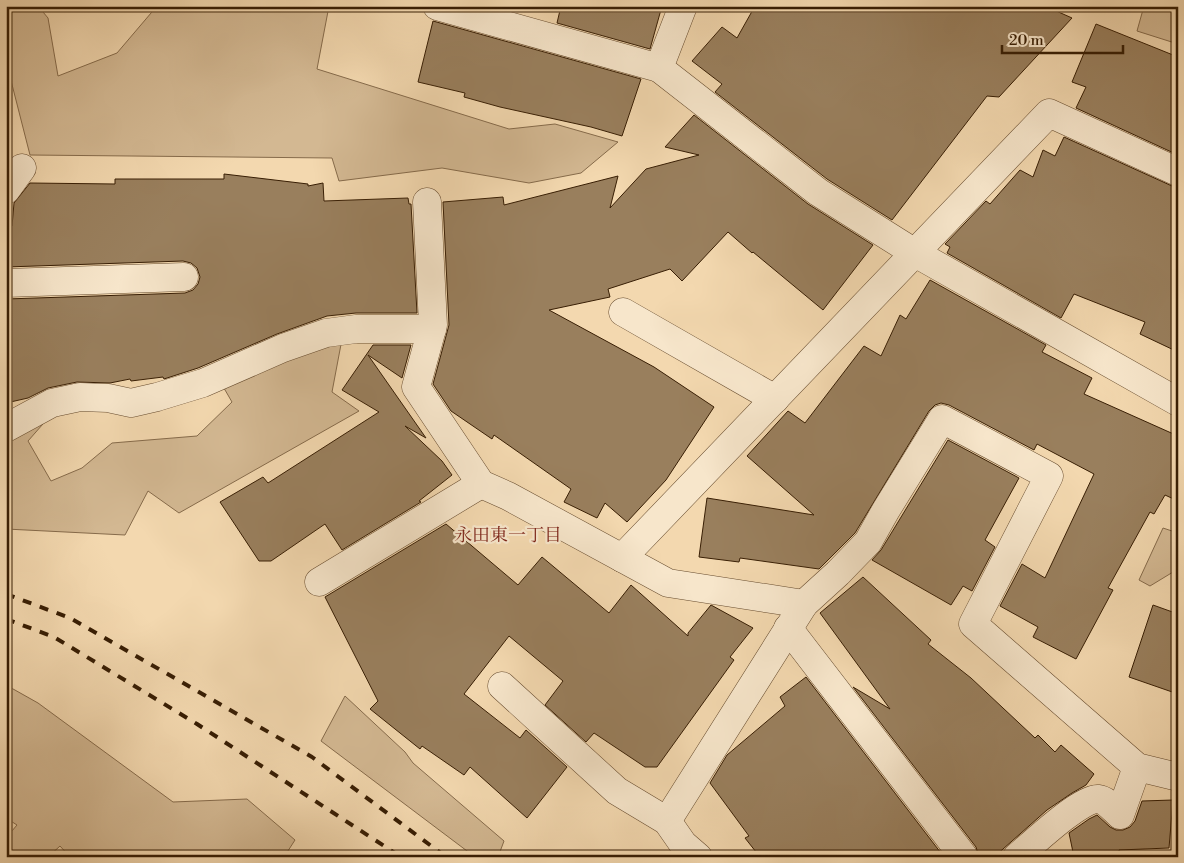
<svg xmlns="http://www.w3.org/2000/svg" width="1184" height="863" viewBox="0 0 1184 863" font-family="'Libre Bodoni','Noto Serif JP',serif">
	<rect width="100%" height="100%" fill="#f3d8af"/>
	<filter id="stains"><feTurbulence type="fractalNoise" baseFrequency=".004" numOctaves="4"/><feColorMatrix values="0 0 0 0 .2 0 0 0 0 .09 0 0 0 0 .02 0 0 0 .5 -.17"/></filter>
	<radialGradient id="worn" r=".72"><stop offset=".6" stop-color="#630" stop-opacity="0"/><stop offset="1" stop-color="#630" stop-opacity=".3"/></radialGradient>
	<g fill="#d3b892" stroke="#866b4b">
		<polygon points="6,6 38,6 48,18 58,76 117,53 157,6 329,6 317,69 509,129 555,124 618,142 581,173 529,183 442,168 339,181 332,158 30,155 6,61"/>
		<polygon points="1144,6 1178,6 1178,44 1137,31"/>
		<polygon points="342,339 332,392 359,411 179,513 148,491 125,535 6,529 6,436 50,416 28,441 51,481 82,468 112,443 197,436 232,402 221,383"/>
		<polygon points="1163,528 1178,533 1178,569 1150,586 1139,580"/>
		<polygon points="6,685 38,703 173,802 247,799 295,840 284,857 70,857 60,846 48,857 6,857 6,838 17,825 6,818"/>
		<polygon points="345,696 405,752 413,763 504,841 498,857 475,857 321,741"/>
	</g>
	<g fill="#997f5d" stroke="#381e04">
		<polygon points="561,6 662,6 650,49 557,23"/>
		<polygon points="755,6 1045,6 1072,18 999,97 987,96 892,220 827,179 715,92 722,84 692,61 722,27 737,38"/>
		<polygon points="433,21 641,79 622,136 591,127 500,107 464,97 465,93 418,82"/>
		<polygon points="1096,24 1178,57 1178,155 1076,108 1086,87 1072,82"/>
		<polygon points="694,115 808,204 873,245 823,310 753,252 752,253 728,232 682,281 670,269 608,289 610,297 549,310 654,367 714,407 666,480 627,522 605,503 597,518 564,502 571,489 494,435 492,439 451,411 433,384 449,325 443,202 503,197 504,205 618,176 610,208 646,169 699,155 665,147"/>
		<polygon points="1064,137 1172,186 1178,187 1178,352 1140,334 1145,322 1074,294 1061,318 947,253 950,247 945,244 986,201 990,204 1020,170 1033,177 1043,150 1055,156"/>
		<polygon points="224,174 308,184 308,186 323,183 324,201 408,198 409,204 411,204 417,313 356,313 327,316 277,334 198,368 164,379 163,377 131,381 130,379 110,383 77,382 48,388 28,398 6,403 6,299 185,293 193,290 198,284 200,277 197,268 191,263 183,261 6,267 6,226 12,226 14,203 30,183 115,184 115,179 224,179"/>
		<polygon points="930,280 1046,345 1042,352 1092,378 1084,394 1178,436 1178,501 1165,495 1154,514 1150,512 1108,588 1113,590 1076,659 1033,637 1038,627 1000,606 1022,564 1045,578 1094,474 1037,444 1034,450 949,405 941,403 935,405 929,411 855,533 819,569 740,558 739,562 699,557 707,498 814,515 747,456 788,411 805,423 864,346 881,356 900,315 906,319"/>
		<polygon points="373,345 411,345 402,378 368,355 426,438 405,426 442,461 452,475 419,501 421,502 342,550 325,524 271,561 259,561 220,502 263,477 268,483 379,412 342,390"/>
		<polygon points="948,440 1019,478 985,540 995,547 972,591 963,586 951,605 872,560 881,550"/>
		<polygon points="446,524 518,585 542,557 609,613 631,585 688,636 688,633 711,605 753,628 730,657 734,660 657,767 645,767 594,733 586,742 545,705 563,681 509,636 464,694 520,738 526,730 567,767 527,818 470,767 464,775 422,746 420,749 370,709 378,701 325,597"/>
		<polygon points="863,577 931,640 928,644 971,678 1035,738 1038,735 1055,752 1061,745 1094,774 1086,785 1072,793 1047,810 994,857 979,857 976,847 853,687 890,709 820,613"/>
		<polygon points="1153,605 1178,614 1178,694 1129,677"/>
		<polygon points="806,677 944,857 760,857 745,838 749,836 710,783 727,755 785,706 780,697"/>
		<polygon points="1173,800 1169,848 1119,850 1120,857 1074,857 1069,833 1089,819 1097,815 1110,827 1116,830 1123,830 1130,827 1135,821 1142,801"/>
	</g>
	<g fill="none" stroke-linecap="round" stroke-linejoin="round">
		<defs>
			<g id="minor">
				<polyline points="437,6 659,68"/>
				<polyline points="683,6 659,68 818,192 915,253 1178,402"/>
				<polyline points="6,190 22,168"/>
				<polyline points="427,202 433,325 416,387 481,484 508,496 668,583 804,604"/>
				<polyline points="6,283 184,277"/>
				<polyline points="623,312 775,399"/>
				<polyline points="6,428 52,403 80,397 108,398 131,403 157,397 203,383 283,348 326,333 356,329 432,329"/>
				<polyline points="622,558 1049,113 1178,172"/>
				<polyline points="319,582 481,484"/>
				<polyline points="788,628 964,857"/>
				<polyline points="502,686 617,791 667,821 683,844 698,857"/>
				<polyline points="667,821 804,604 838,573 868,542 886,510 942,419 1049,476 973,624 1137,767 1178,777"/>
				<path d="M1017,857C1031,845 1082,797 1098,799C1107,800 1114,810 1120,815L1137,767"/>
			</g>
		</defs>
		<use href="#minor" stroke="#674c2f" stroke-width="29"/>
		<use href="#minor" stroke="#f7e6cb" stroke-width="28"/>
		<g stroke="#381e04" stroke-width="4" stroke-dasharray="9 9" stroke-linecap="butt">
			<polyline points="6,594 70,618 312,757 446,857"/>
			<polyline points="6,619 54,637 197,724 401,857"/>
		</g>
	</g>
	<g text-anchor="middle" dominant-baseline="central" stroke-width="4.5" stroke-linejoin="round" paint-order="stroke">
		<g font-size="18" fill="#7a1f14" stroke="#f7e6cb">
			<text x="508" y="535">永田東一丁目</text>
		</g>
	</g>
	<rect width="1184" height="863" fill="none" stroke="#f3d8af" stroke-width="25"/>
	<rect x="8" y="8" width="1169" height="848" fill="none" stroke="#381e04" stroke-width="2.5"/>
	<rect x="12" y="12" width="1159" height="838" fill="none" stroke="#381e04"/>
	<path d="M1002 45v8h121v-8" fill="none" stroke="#381e04" stroke-width="2.5"/>
	<text x="1009" y="45" font-size="15" fill="#381e04" stroke="#f7e6cb" stroke-width="4" paint-order="stroke">20 m</text>
	<rect width="100%" height="100%" filter="url(#stains)"/>
	<rect width="100%" height="100%" fill="url(#worn)"/>
</svg>
